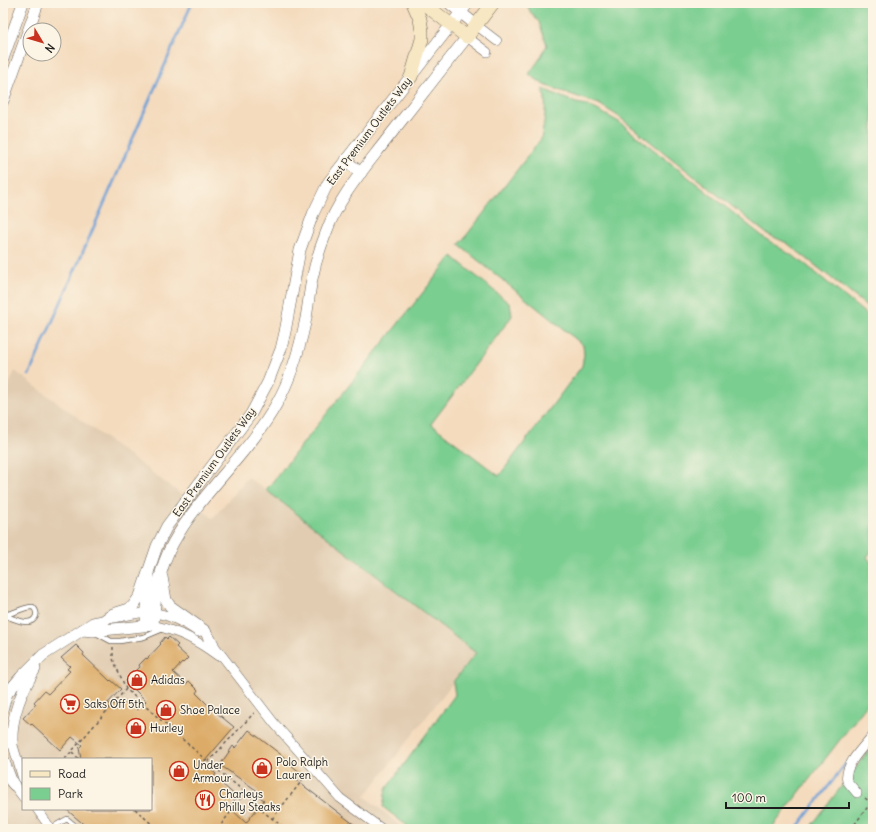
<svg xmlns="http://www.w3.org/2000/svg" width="876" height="832" viewBox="0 0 876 832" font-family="Delius,sans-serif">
	<rect width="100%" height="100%" fill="#fcf5e5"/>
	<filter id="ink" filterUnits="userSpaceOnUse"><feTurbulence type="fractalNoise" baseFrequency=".025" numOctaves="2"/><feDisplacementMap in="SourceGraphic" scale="8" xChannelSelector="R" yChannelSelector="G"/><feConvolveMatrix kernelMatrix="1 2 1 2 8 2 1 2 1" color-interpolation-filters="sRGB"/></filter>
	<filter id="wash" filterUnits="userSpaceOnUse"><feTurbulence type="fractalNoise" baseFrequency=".012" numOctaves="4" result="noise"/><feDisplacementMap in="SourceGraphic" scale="16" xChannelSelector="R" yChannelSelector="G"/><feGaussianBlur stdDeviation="0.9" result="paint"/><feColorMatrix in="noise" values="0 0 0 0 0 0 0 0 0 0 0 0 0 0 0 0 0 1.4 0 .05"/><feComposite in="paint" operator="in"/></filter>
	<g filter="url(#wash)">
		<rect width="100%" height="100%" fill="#f4dbbe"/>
		<path fill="#e1ccb1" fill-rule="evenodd" d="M15,371L213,518L248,477L476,653L365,796L404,829H3V397ZM23,759H151V809H23Z"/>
		<g fill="#7ace90" stroke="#4b7556">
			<polygon points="526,3 873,3 873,311 787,243 767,234 618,116 599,104 544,85 529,74 539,60 547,45 539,22 531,13"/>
			<path d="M543,89L576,103L588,105L619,122L766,239L805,264L873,320V549L867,557L873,565V697L771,829H411L383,807L386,789L455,695L453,682L476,653L266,490L452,256L510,304L512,316L431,424L499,476L582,366L584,355L583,345L459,245L541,139C544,123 548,105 543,89Z"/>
			<polygon points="873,745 873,829 809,829"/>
		</g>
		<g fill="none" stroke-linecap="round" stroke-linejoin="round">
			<g stroke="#689ed5" stroke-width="2.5">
				<polyline points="29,375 192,3"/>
				<polyline points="868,734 873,728"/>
				<polyline points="796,829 847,762"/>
			</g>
		</g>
		<g id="blocks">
			<polygon fill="#dcab68" points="165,637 167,639 169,637 178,645 176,647 188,658 183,663 182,662 173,672 186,684 189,681 198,690 196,693 211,708 234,727 203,763 216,774 214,777 237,797 229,807 246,823 264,800 257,795 259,792 220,765 233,746 235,748 249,730 293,764 291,765 301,773 296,780 360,829 89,829 66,809 151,809 151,759 81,759 79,748 82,745 72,737 60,750 32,724 31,725 23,718 36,704 34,702 44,691 48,694 70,671 67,669 70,666 61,658 76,645 84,653 83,655 110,681 111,680 121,689 107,704 129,703 137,710 146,701 126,681 140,667 139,665 146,658 147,659 161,644 160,643"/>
		</g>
	</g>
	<g filter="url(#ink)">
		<use href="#blocks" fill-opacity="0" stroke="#685f55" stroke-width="1"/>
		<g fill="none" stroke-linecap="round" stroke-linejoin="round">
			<defs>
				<g id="service">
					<path d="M3,614C15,615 23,606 33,607C36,610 37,613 36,616C31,629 11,617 3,615"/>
					<polyline points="96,633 111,641 120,641 144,637 163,629"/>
					<polyline points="51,828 67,819 79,829"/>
				</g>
				<g id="minor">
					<polyline points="476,25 497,41"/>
					<polyline points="467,37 487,52"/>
					<path d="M114,618C126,616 142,611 155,613C169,615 186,623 198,632"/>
					<polyline points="145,625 146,607 150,576"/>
					<path d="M153,625C180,632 195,639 218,656"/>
					<polyline points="208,640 213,644 274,723 340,798 382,829"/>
					<polyline points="3,710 8,693"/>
					<polyline points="3,733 12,732"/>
					<polyline points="12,742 23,779"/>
					<polyline points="3,756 14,785 23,797"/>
					<path d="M857,793L847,781C843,766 864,746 873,735"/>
					<polyline points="37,809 51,829"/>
				</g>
				<g id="tertiary">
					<polyline points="449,3 476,25"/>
					<polyline points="3,59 23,3"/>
					<polyline points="3,101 38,3"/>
					<polyline points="345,160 361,173"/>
					<polyline points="162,577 166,600 170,606 205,631 213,644"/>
					<path d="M82,630L93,631L153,625C155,597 159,568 173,543C201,492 249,454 277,403C291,378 299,351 305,323C308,309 309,294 312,279C315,264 320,248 326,233C338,198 364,169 387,139C414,105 440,71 467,37"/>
					<polyline points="3,698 21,677 43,655 93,623 103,621 113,614 129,609 133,606 140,596 157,546 167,526 251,414 268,382 281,349 285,332 300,250 313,214 328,183 468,3"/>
					<path d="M3,743L12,742C11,715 22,691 35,669"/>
					<polyline points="3,772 14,785"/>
				</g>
				<g id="secondary">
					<polyline points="423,3 467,37 493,3"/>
					<polyline points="411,77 422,39 422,31 420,19 413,3"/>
				</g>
			</defs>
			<use href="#service" stroke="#685f55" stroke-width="6"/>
			<use href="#minor" stroke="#685f55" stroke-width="10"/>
			<use href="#tertiary" stroke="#685f55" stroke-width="12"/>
			<use href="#secondary" stroke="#685f55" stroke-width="14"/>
			<g stroke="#685f55" stroke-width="1.5" stroke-dasharray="3 3" stroke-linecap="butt">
				<polyline points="113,647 113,659 126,689 208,762 256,801 257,807 286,829"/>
				<polyline points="72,752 79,759"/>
				<polyline points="65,759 126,689"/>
				<polyline points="208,762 254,713"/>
				<polyline points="865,798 871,803"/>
				<polyline points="135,809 157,829"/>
				<polyline points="272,819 308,773"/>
				<polyline points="218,829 245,792"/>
				<polyline points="851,829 873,800"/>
			</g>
			<use href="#service" stroke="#fff" stroke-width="4.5"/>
			<use href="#minor" stroke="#fff" stroke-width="9"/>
			<use href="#tertiary" stroke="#fff" stroke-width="11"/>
			<use href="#secondary" stroke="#f7e8c3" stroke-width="13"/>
		</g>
	</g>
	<defs>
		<symbol id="shop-ring" viewBox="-11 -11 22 22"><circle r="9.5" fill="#fcf5e5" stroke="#c8321e" stroke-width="1.5"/><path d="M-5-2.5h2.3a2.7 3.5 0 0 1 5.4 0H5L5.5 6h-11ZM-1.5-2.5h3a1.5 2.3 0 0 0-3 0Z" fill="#c8321e"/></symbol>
		<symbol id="supermarket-ring" viewBox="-11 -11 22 22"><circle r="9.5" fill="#fcf5e5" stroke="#c8321e" stroke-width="1.5"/><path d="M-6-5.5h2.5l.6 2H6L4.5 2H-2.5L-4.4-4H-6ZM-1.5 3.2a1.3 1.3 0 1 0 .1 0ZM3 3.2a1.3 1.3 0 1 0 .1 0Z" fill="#c8321e"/></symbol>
		<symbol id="restaurant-ring" viewBox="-11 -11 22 22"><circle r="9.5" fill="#fcf5e5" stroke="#c8321e" stroke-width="1.5"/><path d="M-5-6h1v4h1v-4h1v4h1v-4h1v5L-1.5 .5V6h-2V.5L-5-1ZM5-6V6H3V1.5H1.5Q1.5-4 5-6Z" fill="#c8321e"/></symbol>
	</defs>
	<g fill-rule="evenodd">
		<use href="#shop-ring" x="126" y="669" width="22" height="22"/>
		<use href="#supermarket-ring" x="59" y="693" width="22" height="22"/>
		<use href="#shop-ring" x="155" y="699" width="22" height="22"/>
		<use href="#shop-ring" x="125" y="717" width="22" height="22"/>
		<use href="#shop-ring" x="251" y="757" width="22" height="22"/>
		<use href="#shop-ring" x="168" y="760" width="22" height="22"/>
		<use href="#restaurant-ring" x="194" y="789" width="22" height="22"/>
	</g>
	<g text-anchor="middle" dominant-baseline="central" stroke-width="3" stroke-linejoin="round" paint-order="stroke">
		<g font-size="11" fill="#1c1c1c" stroke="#fcf5e5">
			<text transform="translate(369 131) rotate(-53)">East Premium Outlets Way</text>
			<text transform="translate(214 462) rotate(-54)">East Premium Outlets Way</text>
		</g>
		<g font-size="11" fill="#1c1c1c" stroke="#fcf5e5" text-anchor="start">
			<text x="151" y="680">Adidas</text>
			<text x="84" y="704">Saks Off 5th</text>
			<text x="180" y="710">Shoe Palace</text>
			<text x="150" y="728">Hurley</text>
			<text x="276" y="762">Polo Ralph<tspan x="276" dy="13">Lauren</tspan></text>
			<text x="193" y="765">Under<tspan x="193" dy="13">Armour</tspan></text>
			<text x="219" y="794">Charleys<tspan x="219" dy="13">Philly Steaks</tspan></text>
		</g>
	</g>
	<rect width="876" height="832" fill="none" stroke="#fcf5e5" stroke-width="16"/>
	<rect x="22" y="758" width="130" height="52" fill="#fcf5e5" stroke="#a29e95"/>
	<rect x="30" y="771" width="20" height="6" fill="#f7e8c3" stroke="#a29e95"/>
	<text x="58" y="778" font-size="12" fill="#1c1c1c">Road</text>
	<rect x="30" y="788" width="20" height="12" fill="#7ace90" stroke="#a29e95"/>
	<text x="58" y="798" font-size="12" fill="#1c1c1c">Park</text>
	<g transform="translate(42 42) rotate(128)"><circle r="19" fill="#fcf5e5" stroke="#a29e95"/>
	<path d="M0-3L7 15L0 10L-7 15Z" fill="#c8321e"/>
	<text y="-6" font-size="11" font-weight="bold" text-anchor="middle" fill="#1c1c1c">N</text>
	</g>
	<path d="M726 802v6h123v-6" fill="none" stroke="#1c1c1c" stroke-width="2"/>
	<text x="732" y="802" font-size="12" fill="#1c1c1c" stroke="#fcf5e5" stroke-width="3" paint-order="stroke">100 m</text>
</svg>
